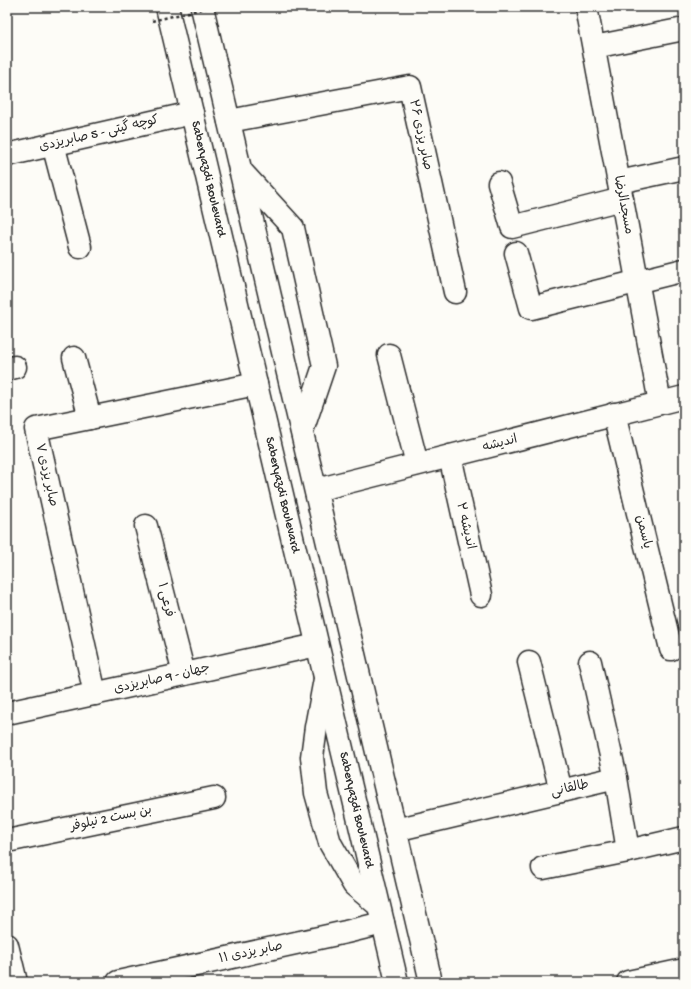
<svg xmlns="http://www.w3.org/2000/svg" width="691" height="989" viewBox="0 0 691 989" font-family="'Gochi Hand','Playpen Sans Arabic',sans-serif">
	<rect width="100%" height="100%" fill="#fdfcf7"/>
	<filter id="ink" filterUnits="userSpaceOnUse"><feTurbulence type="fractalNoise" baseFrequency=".025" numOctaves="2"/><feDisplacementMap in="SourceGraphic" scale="8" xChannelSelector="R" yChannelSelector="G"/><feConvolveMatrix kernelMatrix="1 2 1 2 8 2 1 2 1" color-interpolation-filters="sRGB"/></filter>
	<g filter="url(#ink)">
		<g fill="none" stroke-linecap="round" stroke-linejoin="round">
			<defs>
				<g id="minor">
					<polyline points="586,7 660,403"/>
					<polyline points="594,47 684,29"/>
					<polyline points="229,121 410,87 455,292"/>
					<polyline points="53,144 80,247"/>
					<polyline points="7,155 192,113"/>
					<polyline points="240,170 293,228 324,366 302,431"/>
					<polyline points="619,182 684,168"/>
					<polyline points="499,183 512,227 622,199"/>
					<polyline points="516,253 531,308 684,270"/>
					<polyline points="389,355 417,464"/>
					<polyline points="74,358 90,418"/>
					<polyline points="7,369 15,367"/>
					<polyline points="614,414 671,649"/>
					<polyline points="450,456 481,595"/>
					<polyline points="316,490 684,397"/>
					<polyline points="146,526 184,674"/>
					<polyline points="529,662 561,791"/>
					<polyline points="590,662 616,778"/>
					<polyline points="325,679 316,727 312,757 316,793 330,843 354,885 378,905"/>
					<polyline points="95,694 36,429 256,384"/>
					<polyline points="7,713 317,645"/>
					<polyline points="395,830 616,778 628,851 684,838"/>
					<polyline points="7,841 214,798"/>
					<polyline points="543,868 628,851"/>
					<polyline points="7,945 16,982"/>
					<polyline points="118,982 346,932 383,923"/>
					<polyline points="628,982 684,970"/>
				</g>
				<g id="major">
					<polyline points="167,7 397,982"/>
					<polyline points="202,7 431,982"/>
				</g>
			</defs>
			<use href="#minor" stroke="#2b2b2b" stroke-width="25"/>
			<use href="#major" stroke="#2b2b2b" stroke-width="25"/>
			<use href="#minor" stroke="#fdfcf7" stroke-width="22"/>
			<use href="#major" stroke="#fdfcf7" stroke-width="22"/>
			<polyline stroke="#2b2b2b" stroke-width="2.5" stroke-dasharray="3 3" stroke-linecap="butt" points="152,21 210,7"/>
		</g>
	</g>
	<g text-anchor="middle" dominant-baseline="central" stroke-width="4" stroke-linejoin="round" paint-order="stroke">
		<g font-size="13" fill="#2b2b2b" stroke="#fdfcf7">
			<text transform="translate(99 134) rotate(-13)">کوچه گیتی - 5 صابریزدی</text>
			<text transform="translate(420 135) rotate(78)">صابر یزدی ۲۶</text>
			<text transform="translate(208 179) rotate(77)">Saberyazdi Boulevard</text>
			<text transform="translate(623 205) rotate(79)">مسجدالرضا</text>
			<text transform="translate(500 444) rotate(-14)">اندیشه</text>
			<text transform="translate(46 475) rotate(77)">صابر یزدی ۷</text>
			<text transform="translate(282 495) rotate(77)">Saberyazdi Boulevard</text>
			<text transform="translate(465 526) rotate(77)">اندیشه ۲</text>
			<text transform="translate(643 532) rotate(76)">یاسمن</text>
			<text transform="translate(165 600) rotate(76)">فرعی ۱</text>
			<text transform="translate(162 679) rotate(-13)">جهان - 9 صابریزدی</text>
			<text transform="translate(570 789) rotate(-13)">طالقانی</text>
			<text transform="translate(356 810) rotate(77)">Saberyazdi Boulevard</text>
			<text transform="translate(111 819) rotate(-12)">بن بست 2 نیلوفر</text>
			<text transform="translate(251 953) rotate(-12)">صابر یزدی ۱۱</text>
		</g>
	</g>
	<rect width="691" height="989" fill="none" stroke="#fdfcf7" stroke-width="24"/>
	<rect x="12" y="12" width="667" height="965" fill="none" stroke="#2b2b2b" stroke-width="1.5" filter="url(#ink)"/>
</svg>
